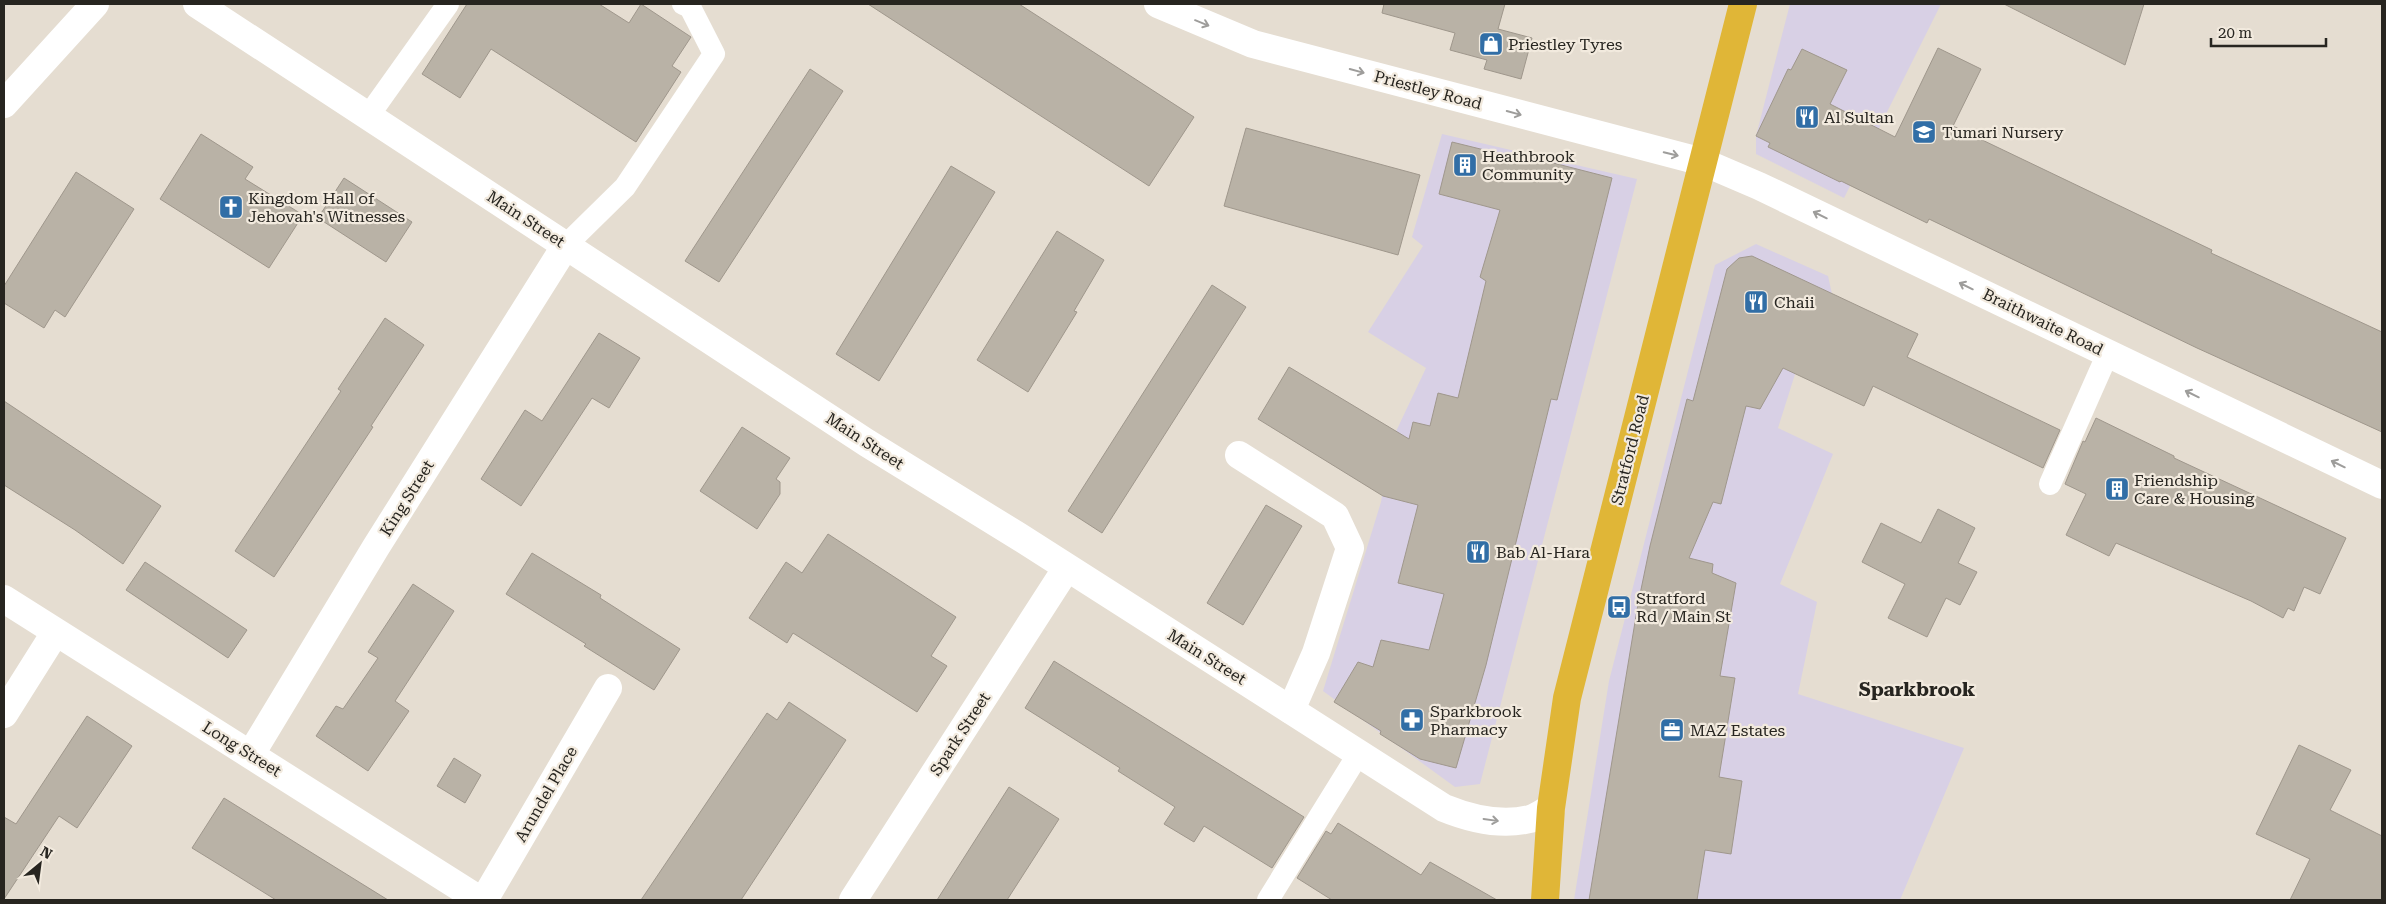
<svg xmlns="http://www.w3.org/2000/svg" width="2386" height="904" viewBox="0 0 2386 904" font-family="'Roboto Serif',serif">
	<rect width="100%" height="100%" fill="#e5ddd1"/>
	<g fill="#d8d0e5">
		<polygon points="1790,4 1941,4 1844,198 1756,154 1756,136"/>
		<polygon points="1442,134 1637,179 1480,784 1455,787 1323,691 1381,502 1391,442 1426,368 1368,332 1423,246 1412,237"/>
		<polygon points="1756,244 1828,276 1832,294 1803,349 1778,428 1833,454 1780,584 1817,602 1798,694 1964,748 1900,900 1574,900 1609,681 1715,265"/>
	</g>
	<g fill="#b9b2a6" stroke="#9f978c">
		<polygon points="467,4 599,4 629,23 641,4 691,37 672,66 681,72 636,142 491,49 460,98 422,74"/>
		<polygon points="868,4 1019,4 1194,117 1149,186"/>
		<polygon points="1384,4 1505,4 1498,29 1532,38 1521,79 1484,69 1487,60 1450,50 1455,33 1382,13"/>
		<polygon points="2004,4 2144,4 2125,65"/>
		<polygon points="1938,48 1981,69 1953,126 2212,250 2211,253 2382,332 2382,432 2197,348 1929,219 1927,223 1841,181 1840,182 1768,147 1770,143 1756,136 1788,69 1791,70 1802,49 1847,70 1830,104 1895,137"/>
		<polygon points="810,69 843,91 719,282 685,261"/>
		<polygon points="1246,128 1420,175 1398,255 1224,206"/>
		<polygon points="201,134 253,167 245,179 303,215 269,268 160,199"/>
		<polygon points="1452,142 1529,161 1530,157 1612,178 1557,400 1551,399 1486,665 1456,768 1420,759 1380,734 1381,731 1334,702 1358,662 1373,667 1381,640 1429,650 1444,594 1398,583 1418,505 1383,496 1258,419 1289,367 1409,439 1413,422 1430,426 1438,393 1458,398 1486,281 1480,277 1500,210 1439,194"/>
		<polygon points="951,166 995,192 879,381 836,354"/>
		<polygon points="76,172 134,209 65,317 55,310 44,328 4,303 4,286"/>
		<polygon points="344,178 412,222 386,262 318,218"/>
		<polygon points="1057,231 1104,260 1074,311 1077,312 1028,392 977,360"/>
		<polygon points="1752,256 1918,334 1907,357 2060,430 2043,468 1873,386 1864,406 1783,368 1760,409 1746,406 1721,504 1713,502 1689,558 1713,564 1712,573 1736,583 1720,676 1735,678 1719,777 1742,781 1731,854 1705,850 1697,900 1589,900 1638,604 1650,546 1687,399 1693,401 1727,269 1739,258"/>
		<polygon points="1212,285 1246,307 1102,533 1068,511"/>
		<polygon points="385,318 424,345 371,426 373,427 274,577 235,551 341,391 338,389"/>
		<polygon points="599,333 640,358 609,408 592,398 521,506 481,479 525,410 542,421"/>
		<polygon points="4,401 161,506 123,564 75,530 4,485"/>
		<polygon points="2096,418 2174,456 2174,458 2346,538 2320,594 2304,587 2294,611 2288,608 2283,618 2251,601 2116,543 2109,556 2066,535 2086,494 2065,484 2067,479 2083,441 2085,442"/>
		<polygon points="742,427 790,458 776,479 780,482 780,494 757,529 700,491"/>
		<polygon points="1266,505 1302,526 1243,625 1207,603"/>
		<polygon points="1938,509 1975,528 1958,563 1977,572 1960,605 1946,598 1927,637 1888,618 1905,584 1862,562 1881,523 1921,543"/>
		<polygon points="828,534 956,617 931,656 947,666 917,712 793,633 787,643 749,618 786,562 802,573"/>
		<polygon points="532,553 601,595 600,598 680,649 654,690 584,646 586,644 506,594"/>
		<polygon points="145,562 247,630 228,658 126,590"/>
		<polygon points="413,584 454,611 395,701 409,711 368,771 316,736 336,706 343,709 378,658 368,652"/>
		<polygon points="1054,661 1304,817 1272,868 1204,826 1194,842 1164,824 1175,807 1118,771 1120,768 1025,708"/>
		<polygon points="789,702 846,740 741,900 641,900 767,713 777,720"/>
		<polygon points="87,716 132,746 77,828 59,816 4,899 4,817 16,824"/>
		<polygon points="2299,745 2351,770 2330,810 2382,836 2382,900 2290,900 2310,859 2256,834"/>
		<polygon points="454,758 481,775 465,803 437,786"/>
		<polygon points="1009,787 1059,819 1007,900 937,900"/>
		<polygon points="224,798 317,856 388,900 276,900 223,867 192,848"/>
		<polygon points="1338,823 1421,875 1430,862 1497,900 1332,900 1297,878 1326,831 1331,834"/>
	</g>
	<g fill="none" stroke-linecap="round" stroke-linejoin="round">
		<g stroke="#fff" stroke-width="22">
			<polyline points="369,115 448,4"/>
			<polyline points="566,245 625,187 714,54 690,7 683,4"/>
			<polyline points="2050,484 2108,353"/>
			<polyline points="1268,900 1359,753"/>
		</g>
		<g stroke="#fff" stroke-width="28">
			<path d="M197,4L867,443L1018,536L1444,808C1471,819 1501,826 1530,819C1537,817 1545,811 1551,808"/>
			<polyline points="1158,4 1253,44 1703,162 1759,186 2382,485"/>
			<polyline points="4,104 95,4"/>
			<polyline points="1239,455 1335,516 1350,548 1316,653 1291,710"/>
			<polyline points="4,599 480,900"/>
			<polyline points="4,714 55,633"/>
			<polyline points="251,754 376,547 566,245"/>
			<polyline points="484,900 608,688"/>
			<polyline points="853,900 1066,569"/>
		</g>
		<polyline stroke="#e0b637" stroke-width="28" points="1545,900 1551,808 1567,698 1743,4"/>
	</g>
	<defs><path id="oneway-shaft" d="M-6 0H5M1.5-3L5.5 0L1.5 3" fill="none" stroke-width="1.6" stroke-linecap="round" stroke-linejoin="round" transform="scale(1.25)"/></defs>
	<g stroke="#9e9d9b">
		<use href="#oneway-shaft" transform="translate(1202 23) rotate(22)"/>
		<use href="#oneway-shaft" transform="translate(1357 71) rotate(15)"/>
		<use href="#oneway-shaft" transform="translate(1514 113) rotate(15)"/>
		<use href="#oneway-shaft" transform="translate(1671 154) rotate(14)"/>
		<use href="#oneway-shaft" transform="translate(1820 215) rotate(-154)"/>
		<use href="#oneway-shaft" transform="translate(1966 286) rotate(-154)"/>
		<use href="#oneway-shaft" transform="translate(2192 394) rotate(-154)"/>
		<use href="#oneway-shaft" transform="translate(2338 464) rotate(-154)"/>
		<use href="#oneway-shaft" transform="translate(1491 820) rotate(8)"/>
	</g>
	<defs>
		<symbol id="shop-square" viewBox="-11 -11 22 22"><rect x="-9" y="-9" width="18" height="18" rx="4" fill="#316ea6" stroke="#f2eade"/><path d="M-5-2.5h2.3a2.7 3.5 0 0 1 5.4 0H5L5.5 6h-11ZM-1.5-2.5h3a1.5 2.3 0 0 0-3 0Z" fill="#fff"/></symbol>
		<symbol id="restaurant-square" viewBox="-11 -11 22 22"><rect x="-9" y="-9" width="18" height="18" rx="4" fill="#316ea6" stroke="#f2eade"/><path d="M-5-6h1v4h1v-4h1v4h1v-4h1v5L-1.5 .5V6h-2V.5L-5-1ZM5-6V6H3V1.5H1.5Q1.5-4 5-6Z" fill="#fff"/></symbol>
		<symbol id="school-square" viewBox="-11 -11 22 22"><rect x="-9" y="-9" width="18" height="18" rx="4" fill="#316ea6" stroke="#f2eade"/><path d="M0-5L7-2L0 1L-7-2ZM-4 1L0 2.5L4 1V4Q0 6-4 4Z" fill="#fff"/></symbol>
		<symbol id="building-square" viewBox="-11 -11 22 22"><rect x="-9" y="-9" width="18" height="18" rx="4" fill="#316ea6" stroke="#f2eade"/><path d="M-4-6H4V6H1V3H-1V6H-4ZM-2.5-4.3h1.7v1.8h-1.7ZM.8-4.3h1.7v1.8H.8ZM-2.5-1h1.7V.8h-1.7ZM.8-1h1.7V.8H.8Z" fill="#fff"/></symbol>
		<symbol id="church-square" viewBox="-11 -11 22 22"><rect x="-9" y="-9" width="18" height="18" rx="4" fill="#316ea6" stroke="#f2eade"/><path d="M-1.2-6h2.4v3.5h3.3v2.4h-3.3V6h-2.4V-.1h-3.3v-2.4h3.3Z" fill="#fff"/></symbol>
		<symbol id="bus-square" viewBox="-11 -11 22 22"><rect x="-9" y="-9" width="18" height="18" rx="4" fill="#316ea6" stroke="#f2eade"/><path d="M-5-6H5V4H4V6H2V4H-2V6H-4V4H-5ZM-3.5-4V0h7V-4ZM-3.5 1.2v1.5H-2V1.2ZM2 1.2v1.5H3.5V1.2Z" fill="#fff"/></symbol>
		<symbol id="pharmacy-square" viewBox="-11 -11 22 22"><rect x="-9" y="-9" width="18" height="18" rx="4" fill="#316ea6" stroke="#f2eade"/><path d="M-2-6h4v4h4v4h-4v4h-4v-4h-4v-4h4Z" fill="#fff"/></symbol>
		<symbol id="office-square" viewBox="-11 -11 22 22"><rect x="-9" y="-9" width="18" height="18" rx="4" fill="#316ea6" stroke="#f2eade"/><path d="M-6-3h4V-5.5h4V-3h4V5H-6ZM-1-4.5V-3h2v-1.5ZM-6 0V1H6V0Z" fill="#fff"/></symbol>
	</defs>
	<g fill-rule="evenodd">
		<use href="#shop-square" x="1477" y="30" width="28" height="28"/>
		<use href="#restaurant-square" x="1793" y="103" width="28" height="28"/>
		<use href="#school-square" x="1910" y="118" width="28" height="28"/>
		<use href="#building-square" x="1451" y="151" width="28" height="28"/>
		<use href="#church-square" x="217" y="193" width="28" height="28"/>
		<use href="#restaurant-square" x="1742" y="288" width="28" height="28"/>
		<use href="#building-square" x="2103" y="475" width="28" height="28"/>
		<use href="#restaurant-square" x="1464" y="538" width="28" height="28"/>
		<use href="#bus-square" x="1605" y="593" width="28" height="28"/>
		<use href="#pharmacy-square" x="1398" y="706" width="28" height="28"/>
		<use href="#office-square" x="1658" y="716" width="28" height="28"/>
	</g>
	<g text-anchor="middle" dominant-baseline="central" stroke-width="4.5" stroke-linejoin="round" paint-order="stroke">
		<g font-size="16" fill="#272520" stroke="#f2eade" text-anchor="start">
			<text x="1508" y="44">Priestley Tyres</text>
			<text x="1824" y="117">Al Sultan</text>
			<text x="1942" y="132">Tumari Nursery</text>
			<text x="1482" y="156">Heathbrook<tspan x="1482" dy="18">Community</tspan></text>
			<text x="248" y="198">Kingdom Hall of<tspan x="248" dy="18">Jehovah's Witnesses</tspan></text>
			<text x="1774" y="302">Chaii</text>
			<text x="2134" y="480">Friendship<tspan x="2134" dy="18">Care &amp; Housing</tspan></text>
			<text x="1496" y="552">Bab Al-Hara</text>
			<text x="1636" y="598">Stratford<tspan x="1636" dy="18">Rd / Main St</tspan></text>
			<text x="1430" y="711">Sparkbrook<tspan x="1430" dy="18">Pharmacy</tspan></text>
			<text x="1690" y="730">MAZ Estates</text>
		</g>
		<g font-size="16" fill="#272520" stroke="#f2eade">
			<text transform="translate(1428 90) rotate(15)">Priestley Road</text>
			<text transform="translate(526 219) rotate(33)">Main Street</text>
			<text transform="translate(2043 322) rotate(26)">Braithwaite Road</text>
			<text transform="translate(865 441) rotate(33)">Main Street</text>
			<text transform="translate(1630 450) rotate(-76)">Stratford Road</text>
			<text transform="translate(407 498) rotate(-58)">King Street</text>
			<text transform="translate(1207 657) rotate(32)">Main Street</text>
			<text transform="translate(960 734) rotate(-57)">Spark Street</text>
			<text transform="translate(242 749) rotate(32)">Long Street</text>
			<text transform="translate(546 794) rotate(-60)">Arundel Place</text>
		</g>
		<g font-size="19" font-weight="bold" fill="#272520" stroke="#f2eade">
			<text x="1917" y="689">Sparkbrook</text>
		</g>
	</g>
	<rect width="2386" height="904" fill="none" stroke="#272520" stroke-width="10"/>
	<g transform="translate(40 864) rotate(29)" stroke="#f2eade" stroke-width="4" paint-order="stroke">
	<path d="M0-4L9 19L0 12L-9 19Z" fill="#272520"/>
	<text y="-8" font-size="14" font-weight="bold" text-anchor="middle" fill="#272520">N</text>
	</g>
	<path d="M2211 38v8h115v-8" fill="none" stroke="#272520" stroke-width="2.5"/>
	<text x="2218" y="38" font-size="15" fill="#272520" stroke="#f2eade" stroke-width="4" paint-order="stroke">20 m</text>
</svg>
